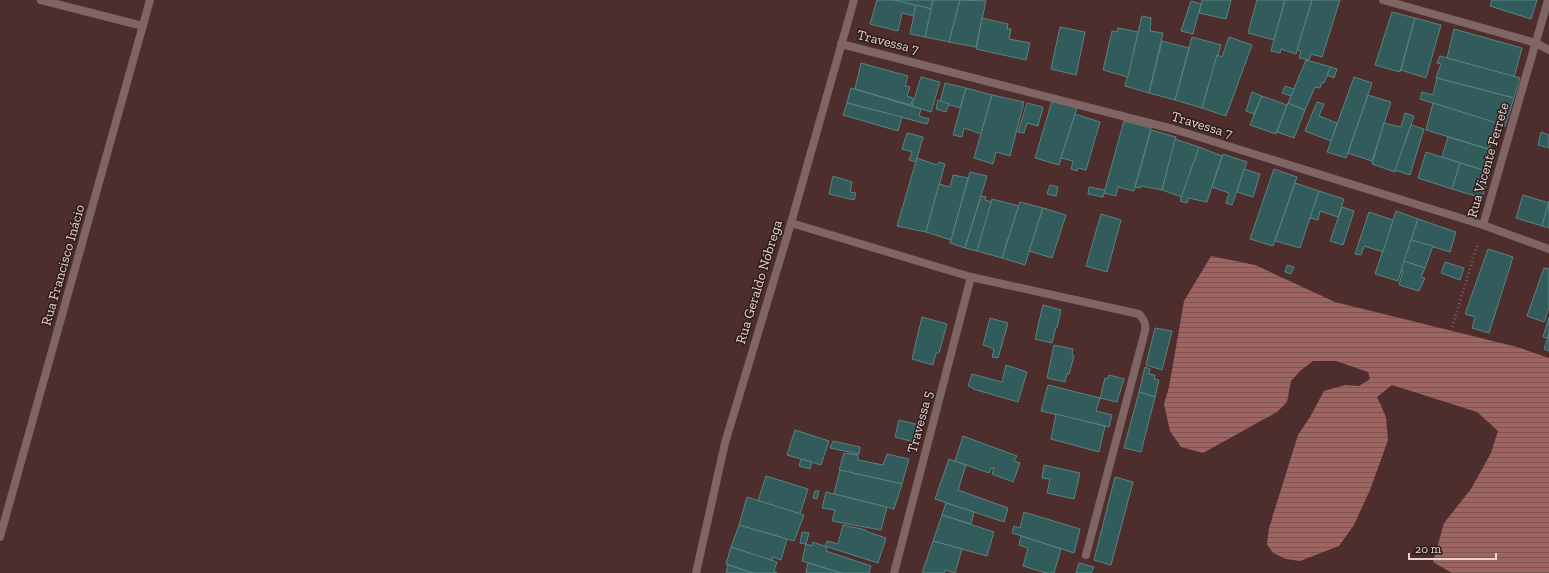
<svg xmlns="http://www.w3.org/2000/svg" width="1549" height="573" viewBox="0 0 1549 573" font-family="'Zilla Slab',serif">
	<defs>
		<pattern id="water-rules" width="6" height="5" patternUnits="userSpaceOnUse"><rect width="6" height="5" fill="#9d6461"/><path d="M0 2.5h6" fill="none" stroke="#7a5553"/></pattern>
	</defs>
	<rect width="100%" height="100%" fill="#4e2e2c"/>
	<polygon fill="url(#water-rules)" points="1211,256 1255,265 1335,302 1517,347 1549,358 1549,573 1452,573 1433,562 1444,523 1471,489 1491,453 1498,431 1477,412 1392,385 1377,397 1386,417 1388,440 1370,490 1354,525 1339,546 1300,561 1286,559 1273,553 1267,544 1269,528 1298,435 1310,417 1324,391 1345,385 1359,386 1370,379 1368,372 1336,361 1313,361 1300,371 1291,381 1287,402 1277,412 1203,453 1181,447 1170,431 1164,404 1169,387 1184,301"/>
	<g fill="#315c5b" stroke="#588482">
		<polygon points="877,0 894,0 916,5 914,16 902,13 898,31 870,24"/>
		<polygon points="894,0 933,0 931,9"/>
		<polygon points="933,0 960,0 949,42 925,37"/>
		<polygon points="960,0 986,1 976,47 949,42"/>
		<polygon points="1202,0 1231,0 1226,19 1199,13"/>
		<polygon points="1257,0 1285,0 1274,40 1248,33"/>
		<polygon points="1285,0 1312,0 1296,54 1281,49 1280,53 1271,51"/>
		<polygon points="1312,0 1340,0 1322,57 1311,54 1309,60 1299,58 1301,51 1297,50"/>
		<polygon points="1492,0 1537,0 1531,19 1490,6"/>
		<polygon points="1191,1 1201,4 1193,34 1181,31"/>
		<polygon points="916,5 931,9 925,37 910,34"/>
		<polygon points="1392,12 1415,18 1400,72 1375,65"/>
		<polygon points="1142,16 1151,18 1150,31 1163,33 1149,93 1125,86"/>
		<polygon points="982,18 1008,24 1007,29 1011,29 1009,39 1030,43 1026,60 976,49"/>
		<polygon points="1415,18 1441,25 1426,78 1401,70"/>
		<polygon points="1060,27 1085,32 1076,75 1051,69"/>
		<polygon points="1118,28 1138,32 1128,77 1103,70 1112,31 1117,32"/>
		<polygon points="1454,29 1522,48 1514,77 1447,58"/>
		<polygon points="1192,37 1221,45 1202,108 1175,100"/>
		<polygon points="1229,37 1252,45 1226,116 1202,108 1217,55 1222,57"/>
		<polygon points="1162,41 1189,48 1175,100 1149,93"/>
		<polygon points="1440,56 1520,78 1514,98 1436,78 1441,64 1437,63"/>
		<polygon points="1306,60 1331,67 1324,83 1322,82 1320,88 1315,87 1305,110 1288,103"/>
		<polygon points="861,63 908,76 905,86 910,87 907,96 913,98 911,105 855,89"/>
		<polygon points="1331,67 1337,69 1334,78 1327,75"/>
		<polygon points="921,77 940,82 931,112 912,106"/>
		<polygon points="1354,77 1372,83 1346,158 1327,152"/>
		<polygon points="1437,78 1514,98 1505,126 1420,99 1422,92 1433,95"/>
		<polygon points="945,83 966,88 960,108 940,102"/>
		<polygon points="1285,86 1294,89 1291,96 1282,93"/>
		<polygon points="851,88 921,109 919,116 929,119 927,124 847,103"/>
		<polygon points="966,88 992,95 981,134 964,128 962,137 953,135"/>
		<polygon points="1252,92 1262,96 1254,114 1246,111"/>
		<polygon points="992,95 1024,102 1010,156 996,152 993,164 974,158"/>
		<polygon points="1368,95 1391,102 1372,161 1348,153"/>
		<polygon points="1262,96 1287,105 1276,134 1250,125"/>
		<polygon points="938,100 949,104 946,112 936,109"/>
		<polygon points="1052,101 1077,108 1059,165 1035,158"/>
		<polygon points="1317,102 1324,104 1319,116 1337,123 1331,141 1305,131"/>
		<polygon points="847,103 902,117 898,131 843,115"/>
		<polygon points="1027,103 1043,107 1038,126 1027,123 1024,133 1018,132"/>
		<polygon points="1288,103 1305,110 1294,138 1277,132"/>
		<polygon points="1433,103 1497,123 1489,149 1426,130"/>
		<polygon points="1405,113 1414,116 1395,172 1372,164 1384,123 1401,127"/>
		<polygon points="1075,114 1100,122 1086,170 1078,168 1077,171 1071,169 1073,161 1061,158"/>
		<polygon points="1124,121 1151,128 1134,191 1118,187 1116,196 1104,193"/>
		<polygon points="1411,125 1424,129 1410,175 1395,170"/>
		<polygon points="1151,130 1176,137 1162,190 1141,186 1140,188 1135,187"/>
		<polygon points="1541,132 1549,135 1549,148 1538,145"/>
		<polygon points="907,133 923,137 916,162 909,160 912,152 902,149"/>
		<polygon points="1448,137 1491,150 1486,171 1442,157"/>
		<polygon points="1175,139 1199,147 1182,197 1162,190"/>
		<polygon points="1199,147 1222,156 1207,202 1188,198 1187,203 1180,201"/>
		<polygon points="1426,152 1460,163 1452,189 1418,178"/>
		<polygon points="1223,154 1247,162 1232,205 1226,203 1229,193 1212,187"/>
		<polygon points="917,158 937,165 939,162 945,164 926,232 897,226"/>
		<polygon points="1460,163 1490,172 1482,198 1452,189"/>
		<polygon points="1244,169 1260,174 1253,197 1237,192"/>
		<polygon points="1274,169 1297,177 1273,246 1250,239"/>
		<polygon points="970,172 987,176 965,248 950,243"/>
		<polygon points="953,175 968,178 951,240 926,232 939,184 950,187"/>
		<polygon points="833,176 852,182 850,192 856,193 854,200 829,194"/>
		<polygon points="1295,183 1319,191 1300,248 1275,241"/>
		<polygon points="1050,185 1058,187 1056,196 1047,194"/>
		<polygon points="1089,187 1105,190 1103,197 1088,194"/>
		<polygon points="1319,191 1344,199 1338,217 1320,211 1318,220 1310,218"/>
		<polygon points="1523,195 1549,203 1542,226 1516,218"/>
		<polygon points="981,196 986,197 985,200 992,202 977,251 965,248"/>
		<polygon points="992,199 1019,206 1002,258 977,251"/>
		<polygon points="1549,201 1549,228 1542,226"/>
		<polygon points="1020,202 1043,208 1025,265 1002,258"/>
		<polygon points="1342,207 1354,211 1343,245 1330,241"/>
		<polygon points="1043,208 1066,215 1052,258 1029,251"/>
		<polygon points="1396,211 1418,219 1398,281 1375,274"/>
		<polygon points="1369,212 1393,220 1383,252 1364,246 1361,255 1355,254"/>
		<polygon points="1101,214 1121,220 1107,272 1086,266"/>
		<polygon points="1418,219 1456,232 1450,252 1411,240"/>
		<polygon points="1411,240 1433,246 1425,268 1404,261"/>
		<polygon points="1488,249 1513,257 1489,333 1472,328 1475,317 1465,314"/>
		<polygon points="1404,261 1425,268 1421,277 1425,278 1419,291 1399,285 1403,271 1401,271"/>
		<polygon points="1445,262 1464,268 1460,280 1441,273"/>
		<polygon points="1287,265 1294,267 1291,274 1285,272"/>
		<polygon points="1544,268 1549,269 1549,307 1544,322 1527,316"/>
		<polygon points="1043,305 1061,310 1057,328 1056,327 1052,343 1035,339"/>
		<polygon points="922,317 947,324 939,353 936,353 933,365 912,359"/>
		<polygon points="1549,317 1549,334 1548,338 1543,337"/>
		<polygon points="990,318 1008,323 998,358 992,357 994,349 983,345"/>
		<polygon points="1155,328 1172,331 1162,370 1146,365"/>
		<polygon points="1549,334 1549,351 1544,349"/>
		<polygon points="1054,345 1073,349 1072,355 1074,356 1069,374 1067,374 1065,382 1047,378"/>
		<polygon points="1006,365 1027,372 1018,402 973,389 973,388 968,386 972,374 1002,382"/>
		<polygon points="1145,367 1150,369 1149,374 1155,375 1154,379 1159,380 1155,397 1139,392"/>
		<polygon points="1109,375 1124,379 1117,402 1100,398 1105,378 1108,379"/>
		<polygon points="1048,385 1100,398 1096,411 1112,415 1109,427 1041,411"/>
		<polygon points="1139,392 1155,397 1141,452 1124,448"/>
		<polygon points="1056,414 1105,426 1099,452 1051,439"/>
		<polygon points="899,420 919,425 914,442 895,437"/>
		<polygon points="795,430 829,441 821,465 787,455"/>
		<polygon points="963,436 1017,456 1014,461 1020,463 1013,482 992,474 994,468 991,468 989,473 955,461"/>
		<polygon points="833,441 860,447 859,454 830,448"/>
		<polygon points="844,453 858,455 858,460 883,465 887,454 909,459 902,484 839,470"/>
		<polygon points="801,459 812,462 810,469 799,466"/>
		<polygon points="949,459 966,465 958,490 1008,508 1004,522 935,499"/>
		<polygon points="1044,465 1080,473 1074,499 1047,493 1050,479 1042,478"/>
		<polygon points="840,470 902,484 894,509 834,494"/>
		<polygon points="766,476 808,489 800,514 758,501"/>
		<polygon points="1115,477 1133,482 1111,565 1094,560"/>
		<polygon points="815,491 819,491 817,499 813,498"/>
		<polygon points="826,492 887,507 881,530 832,521 835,510 822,508"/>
		<polygon points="747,497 804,515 794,541 739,525"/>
		<polygon points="946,503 974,512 971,524 942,515"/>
		<polygon points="1024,512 1080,529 1074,553 1012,533 1014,526 1020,528"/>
		<polygon points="942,515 994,532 987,556 933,541"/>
		<polygon points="739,525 787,539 781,560 773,557 772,561 731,547"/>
		<polygon points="843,525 866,530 868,532 886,538 878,563 825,546 827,541 838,544"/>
		<polygon points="802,532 809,533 806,544 800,543"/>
		<polygon points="1021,536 1061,549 1054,573 1046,573 1023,566 1028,548 1019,545"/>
		<polygon points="933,541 962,549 955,573 945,570 944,573 922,573"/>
		<polygon points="813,542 827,547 826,551 871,566 869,573 841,573 802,561 806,544 812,546"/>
		<polygon points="731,547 777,562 774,572 777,573 753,573 726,564"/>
		<polygon points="808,563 841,573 806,573"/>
		<polygon points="1079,563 1094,567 1091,573 1076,573"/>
		<polygon points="728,565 753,573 726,573"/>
	</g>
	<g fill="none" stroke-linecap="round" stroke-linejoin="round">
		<polyline stroke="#806462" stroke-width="2.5" stroke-dasharray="1 3" stroke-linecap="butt" points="1452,327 1478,243"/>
		<g stroke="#7f6564" stroke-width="8">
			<polyline points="41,0 143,26"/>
			<polyline points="1383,0 1536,43 1549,50"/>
			<polyline points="841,44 1173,129 1483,225 1549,249"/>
			<path d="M791,223L971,277L1139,314C1144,320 1146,323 1145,331L1086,555"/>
			<polyline points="1483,225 1548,0"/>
			<polyline points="0,537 150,0"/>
			<polyline points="696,573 725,443 791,223 854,0"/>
			<polyline points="894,573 971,277"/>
		</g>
	</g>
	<g text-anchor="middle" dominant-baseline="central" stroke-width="3" stroke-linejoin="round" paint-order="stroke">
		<g font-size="14" fill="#e8d3d1" stroke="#2a1b1a">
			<text transform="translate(888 42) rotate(14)">Travessa 7</text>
			<text transform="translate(1202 125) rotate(17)">Travessa 7</text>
			<text transform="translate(1488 160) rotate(-74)">Rua Vicente Ferrete</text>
			<text transform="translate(63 265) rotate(-74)">Rua Francisco Inácio</text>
			<text transform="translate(759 282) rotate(-73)">Rua Geraldo Nóbrega</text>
			<text transform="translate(920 422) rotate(-75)">Travessa 5</text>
		</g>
	</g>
	<path d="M1409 553v6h87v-6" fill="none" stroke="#e8d3d1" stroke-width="2"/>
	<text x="1415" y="553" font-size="12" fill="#e8d3d1" stroke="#2a1b1a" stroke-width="3" paint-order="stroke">20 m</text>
</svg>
